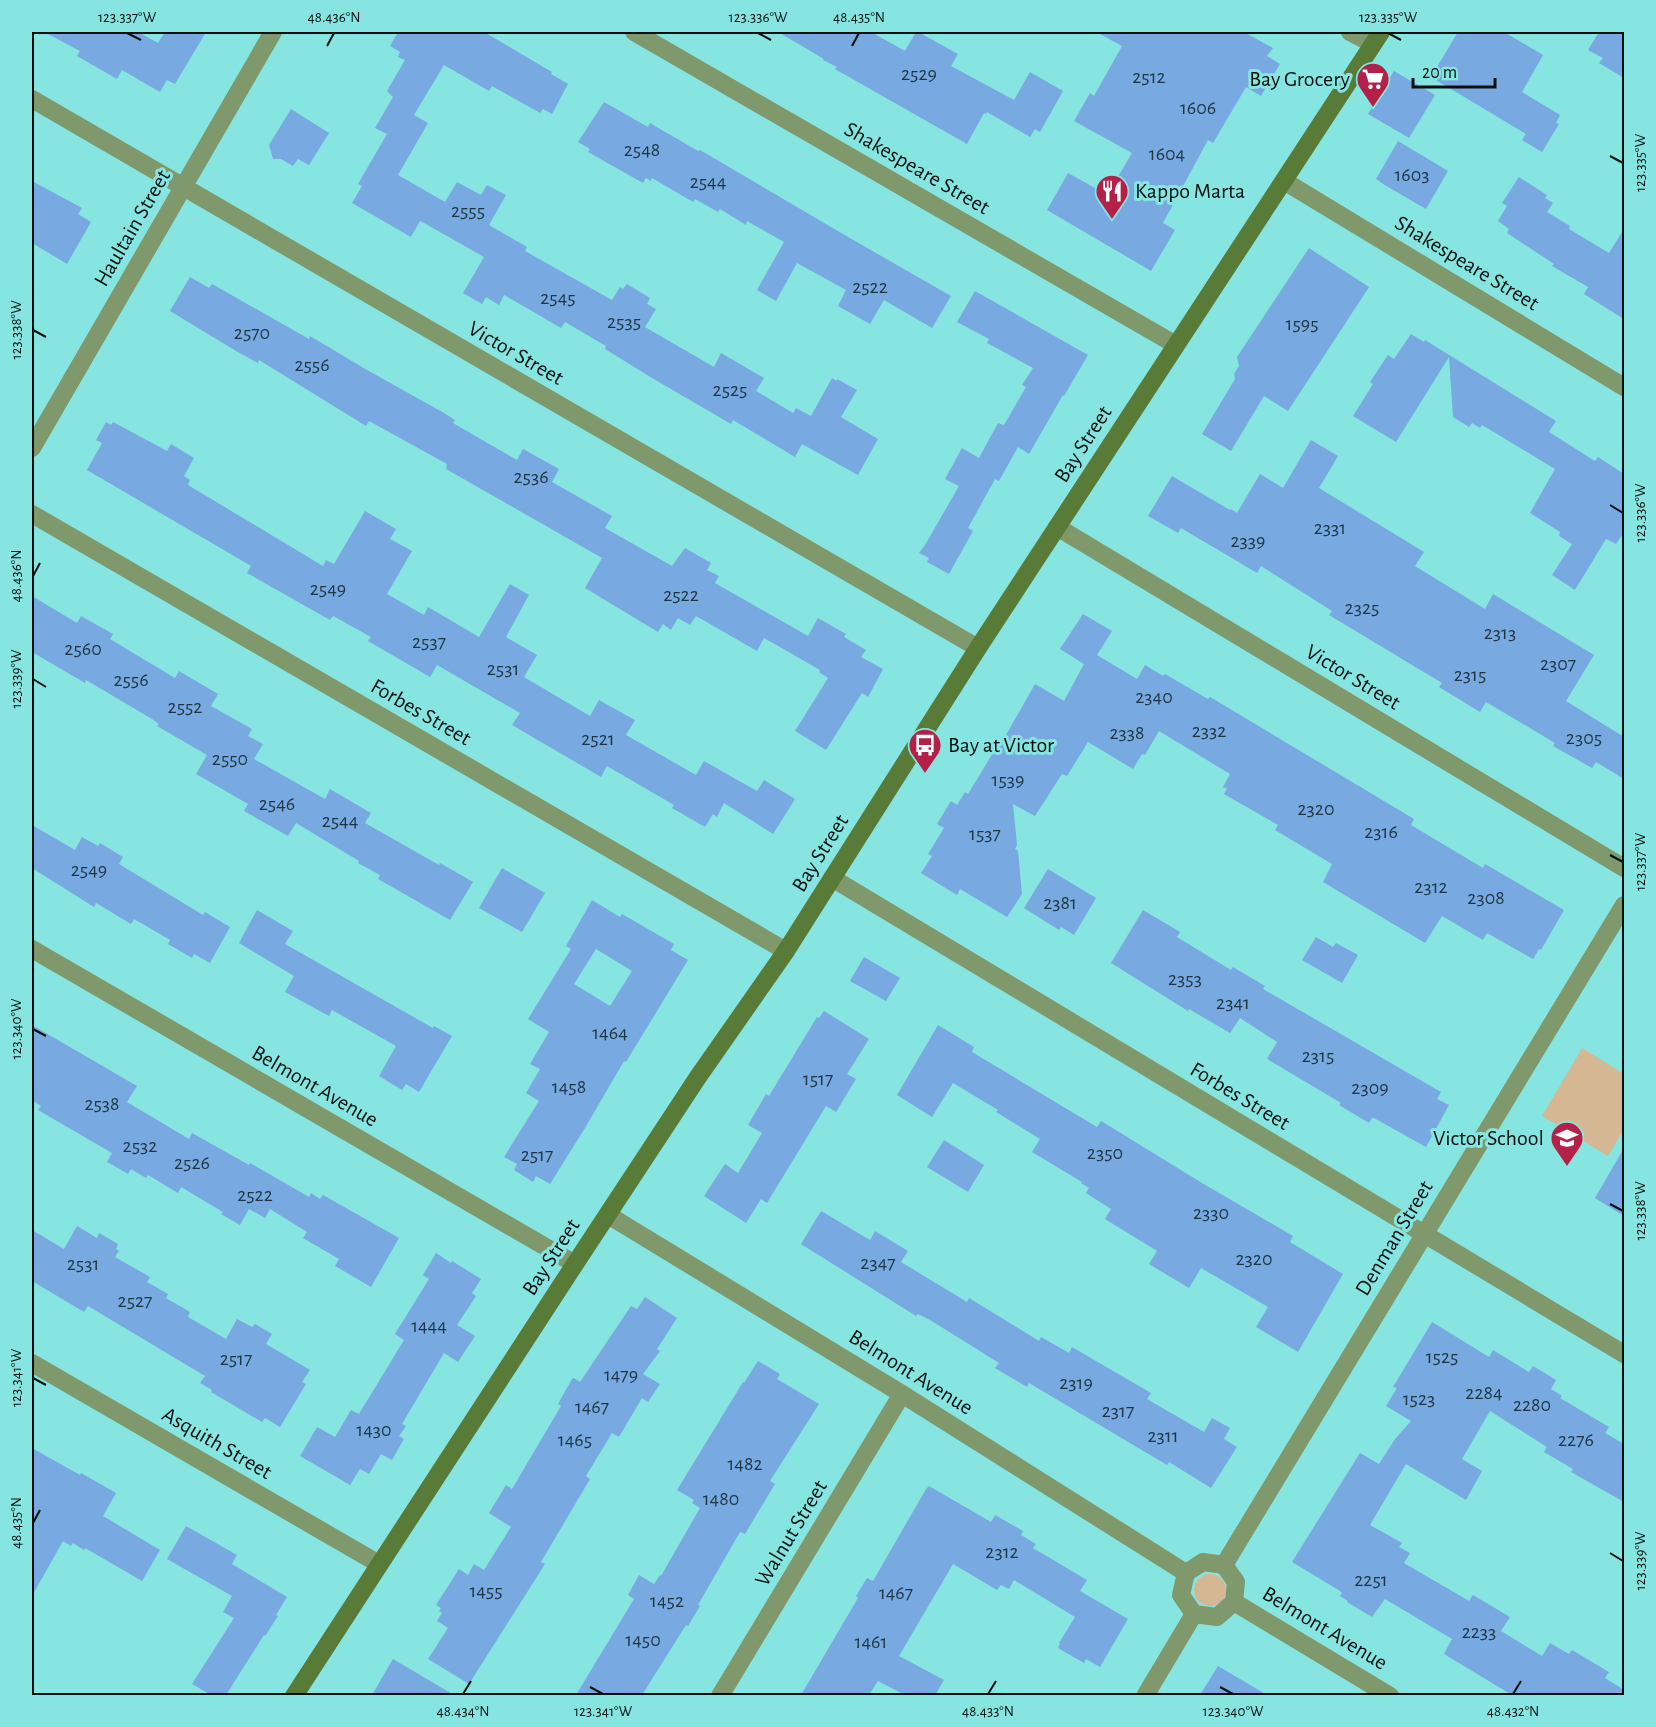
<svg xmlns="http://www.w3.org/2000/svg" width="1656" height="1727" viewBox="0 0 1656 1727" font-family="'Alegreya Sans',sans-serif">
	<rect width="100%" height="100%" fill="#86e5e1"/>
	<g fill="#d5b794">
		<polygon points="1582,1048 1624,1074 1624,1129 1608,1156 1542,1116"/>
		<circle cx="1210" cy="1590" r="16"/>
	</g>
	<g fill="#78a9e0" fill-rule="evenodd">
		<polygon points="44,32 138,32 158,43 165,32 206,32 175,84 167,80 160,92 122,70 117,79 77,56 80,51"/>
		<polygon points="398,32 484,32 552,72 551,74 568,84 552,114 543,109 540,113 492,86 489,91 444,65 414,115 428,123 398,175 445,202 457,182 481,195 487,185 506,195 489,225 527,247 525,251 612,300 620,287 623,289 627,284 650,298 647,304 656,309 645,327 714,367 721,353 764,378 756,391 793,413 796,408 811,416 832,378 836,381 837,379 857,390 841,417 878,439 858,475 802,444 795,457 733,420 731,424 652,378 605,349 606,346 565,322 561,328 504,295 499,305 486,297 482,304 463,293 484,257 424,223 420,221 411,237 352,203 362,186 358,184 387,134 375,128 393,97 387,91 405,60 398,57 400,52 390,46"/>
		<polygon points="778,32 871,32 905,51 916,32 918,32 958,54 951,66 1014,100 1030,72 1063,91 1040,132 1035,129 1030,137 987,112 986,114 984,113 967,144 835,69 837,67 823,60 824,59"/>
		<polygon points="1096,32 1244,32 1273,48 1267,56 1280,64 1261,96 1246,87 1213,143 1208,140 1163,223 1175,230 1151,271 1047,210 1068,173 1095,188 1097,185 1109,192 1132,153 1074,121 1090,93 1094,96 1122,46"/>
		<polygon points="1458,32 1504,32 1543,55 1522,92 1560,115 1556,123 1559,124 1542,152 1522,140 1526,134 1431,77"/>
		<polygon points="1599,32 1624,32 1624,78 1599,63 1603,58 1588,50"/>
		<polygon points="1394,71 1435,95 1409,138 1368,114"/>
		<polygon points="604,102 648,127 650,123 698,151 700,150 848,237 951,296 932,328 884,300 870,324 838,306 846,290 797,263 776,301 757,290 784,242 747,221 746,225 720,209 718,212 695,199 693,202 652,178 651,181 646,178 643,183 588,152 590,149 578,142"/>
		<polygon points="291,109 329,133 309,165 298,159 293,166 281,159 273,159 269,145"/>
		<polygon points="1398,141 1448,171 1426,209 1383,184 1376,179"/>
		<polygon points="1519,177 1547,195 1545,198 1553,203 1547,212 1570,226 1569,229 1609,253 1624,229 1624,319 1584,294 1588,287 1552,266 1554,264 1507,233 1509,229 1498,221 1507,206 1502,203"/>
		<polygon points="32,181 82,208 78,214 91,222 67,264 32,243"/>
		<polygon points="1309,248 1369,287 1288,411 1264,396 1231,451 1202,434 1235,379 1234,374 1239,366 1237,357"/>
		<polygon points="190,277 209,288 212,284 309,339 310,336 367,370 444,413 455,420 453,423 517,460 523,449 559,469 552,482 612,516 605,528 672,566 685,548 711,563 707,570 719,576 715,583 808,636 818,618 846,634 844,637 866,650 861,657 883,669 868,697 862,693 826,750 795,731 828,678 819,672 820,670 764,638 757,651 696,616 690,625 678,618 671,630 663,624 658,632 585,588 602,558 446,469 447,464 369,421 366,426 259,360 258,363 236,351 170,311"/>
		<polygon points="975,291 1088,355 1064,396 1063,395 1029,454 1018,447 999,481 995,479 968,528 973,531 949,574 927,562 929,558 919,553 925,545 959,486 945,479 962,448 979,458 998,423 1004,425 1026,387 1022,385 1033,368 987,343 989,339 957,322"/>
		<polygon points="1411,334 1424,342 1425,340 1556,421 1549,432 1595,461 1598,457 1624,474 1624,532 1616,544 1606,539 1575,590 1552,575 1572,544 1559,536 1560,532 1530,513 1555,469 1482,425 1480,428 1472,423 1469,427 1453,417 1449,357 1396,442 1353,416 1373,384 1370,382 1388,355 1394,359"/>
		<polygon points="106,422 111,425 113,422 167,451 171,444 194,458 184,476 190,480 188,485 323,566 326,560 334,564 365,511 396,529 390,539 412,551 387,594 424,615 428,607 479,637 510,584 529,595 506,637 537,655 524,677 590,716 599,700 615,709 635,720 626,735 696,775 704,761 757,791 764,780 795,799 773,834 724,803 717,817 713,814 705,827 672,808 674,805 607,766 601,777 512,725 520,713 437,665 430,677 368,641 371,637 333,616 330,620 247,573 251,566 87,470 102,443 96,440"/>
		<polygon points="1311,440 1338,456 1319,488 1424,552 1415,566 1485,609 1493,594 1594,655 1566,701 1624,737 1624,779 1596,762 1592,768 1553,746 1555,743 1486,702 1480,712 1439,687 1442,683 1329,615 1332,611 1261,566 1257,573 1181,528 1178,533 1148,516 1172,476 1230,510 1231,509 1237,513 1260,474 1283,488"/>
		<polygon points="32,596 77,623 81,616 113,634 110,639 175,678 179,671 218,694 211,706 252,729 248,736 263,744 254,759 325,799 330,789 371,813 365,823 439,865 440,863 473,882 450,920 378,879 380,875 358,863 359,861 296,823 288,836 244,811 248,804 196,774 207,755 157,726 159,724 152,719 86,680 85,683 32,652"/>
		<polygon points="1083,614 1112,631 1097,655 1137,679 1145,665 1163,676 1165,674 1208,699 1210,697 1414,819 1411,825 1483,868 1485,864 1564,910 1541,950 1539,949 1533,959 1487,933 1483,940 1442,916 1425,943 1323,882 1332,864 1275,830 1278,825 1224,794 1227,789 1223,787 1230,774 1159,731 1145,755 1142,754 1133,769 1088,742 1067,776 1062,774 1035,816 1013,804 1017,845 1015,849 1018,851 1022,894 1007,917 960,889 957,895 921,873 932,856 928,854 944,828 937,824 951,801 957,805 965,792 968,794 996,748 998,749 1035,684 1064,701 1084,664 1060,649"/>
		<polygon points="32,825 75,850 82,837 98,846 100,843 123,857 119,864 203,915 205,912 230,927 210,963 194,954 192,958 168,944 170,940 134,919 131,924 96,903 94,907 32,868"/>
		<polygon points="502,868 545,893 522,932 479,908"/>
		<polygon points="1048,869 1096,898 1074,935 1061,927 1059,930 1024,908"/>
		<path d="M592,900L620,917L622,914L674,944L671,950L688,960L626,1062L624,1061L585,1128L550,1184L536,1176L533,1182L514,1170L517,1164L504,1157L539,1101L526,1093L540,1069L530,1064L549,1032L528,1019L571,949L566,946ZM596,949L632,971L610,1006L574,984Z"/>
		<polygon points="257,910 293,931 285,944 433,1028 434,1026 452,1036 419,1092 406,1084 402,1090 379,1076 396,1046 332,1010 329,1016 285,992 294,976 239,943"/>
		<polygon points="1143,910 1180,932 1177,937 1231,970 1233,967 1265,986 1263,989 1441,1092 1437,1099 1449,1105 1426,1147 1374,1118 1372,1118 1369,1123 1339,1105 1341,1103 1267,1059 1277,1042 1240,1018 1230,1033 1189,1009 1188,1011 1111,963"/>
		<polygon points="1316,937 1333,947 1336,943 1358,955 1342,983 1302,960"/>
		<polygon points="864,957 900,978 886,1001 850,981"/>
		<polygon points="824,1011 869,1039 847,1074 856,1079 836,1112 826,1106 767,1203 761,1199 746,1223 704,1196 725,1164 738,1173 762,1133 748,1125 766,1094 769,1096 817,1017 819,1018"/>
		<polygon points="32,1025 137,1086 127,1102 189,1139 192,1133 249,1165 250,1163 309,1197 311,1193 320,1199 323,1195 399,1238 371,1287 335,1266 339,1259 303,1238 307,1232 270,1209 265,1218 249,1209 240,1225 221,1214 223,1212 181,1187 178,1193 148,1175 146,1178 131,1169 128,1174 109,1163 107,1162 112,1153 38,1110 41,1106 32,1100"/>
		<polygon points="938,1025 974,1047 972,1052 1097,1127 1101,1121 1111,1127 1202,1183 1293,1236 1290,1242 1343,1274 1298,1352 1256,1327 1268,1307 1201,1268 1189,1288 1149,1264 1157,1251 1105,1219 1111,1209 1086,1193 1089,1188 1081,1183 1082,1182 1032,1152 1040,1139 996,1112 998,1110 953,1083 932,1117 897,1095"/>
		<polygon points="944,1140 984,1165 968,1192 927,1167"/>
		<polygon points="1624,1148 1624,1216 1595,1198"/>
		<polygon points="821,1211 870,1240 875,1231 908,1251 901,1262 967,1302 969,1298 1039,1341 1041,1337 1069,1353 1072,1347 1151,1393 1147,1399 1204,1432 1212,1418 1230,1428 1224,1439 1237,1447 1211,1488 1169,1462 1167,1465 1029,1383 1027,1387 995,1368 999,1363 930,1320 918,1314 916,1316 801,1244"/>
		<polygon points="77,1226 97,1238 99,1233 118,1244 116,1249 119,1251 115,1257 150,1277 147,1282 168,1294 166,1298 190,1312 188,1317 226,1339 237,1319 252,1327 255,1324 272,1334 266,1344 310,1370 302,1382 306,1384 280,1427 265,1418 262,1422 211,1392 212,1390 200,1383 205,1376 88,1306 84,1312 32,1281 32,1230 64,1249"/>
		<polygon points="436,1253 451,1263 452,1261 481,1279 472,1293 476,1296 457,1325 475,1336 458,1362 444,1353 402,1424 406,1426 399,1436 404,1439 392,1460 381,1454 369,1474 360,1469 350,1485 300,1456 317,1427 335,1437 351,1410 359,1414 404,1340 395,1334 429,1279 423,1275"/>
		<polygon points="645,1297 677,1318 657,1349 660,1351 643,1374 660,1384 648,1402 642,1398 619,1437 612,1433 586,1476 590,1479 541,1562 545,1564 469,1684 428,1659 448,1628 437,1621 442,1613 439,1611 441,1608 436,1605 459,1569 468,1575 474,1564 484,1570 511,1527 489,1513 506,1485 512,1489 561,1406 558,1404 572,1379 574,1378 580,1382 631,1306 637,1309"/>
		<polygon points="1432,1322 1489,1357 1493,1350 1529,1372 1533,1366 1556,1380 1551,1389 1562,1396 1560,1398 1609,1427 1605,1433 1624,1444 1624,1502 1571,1472 1573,1469 1544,1452 1547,1447 1490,1411 1462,1459 1482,1471 1466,1500 1406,1464 1370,1525 1402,1543 1399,1547 1410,1553 1404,1563 1469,1601 1473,1595 1510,1617 1501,1631 1542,1656 1550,1643 1569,1654 1572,1650 1609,1672 1605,1678 1624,1690 1624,1695 1512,1695 1444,1654 1452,1639 1385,1599 1372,1617 1347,1602 1348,1601 1340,1596 1342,1593 1340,1591 1292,1562 1360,1453 1379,1464 1395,1439 1411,1421 1386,1406 1397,1388 1393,1387"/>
		<polygon points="758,1361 780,1374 777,1379 819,1404 770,1481 775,1484 745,1534 740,1532 698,1605 700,1606 688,1626 686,1625 642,1695 576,1695 634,1599 628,1595 639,1575 654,1584 660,1575 661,1576 700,1508 692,1503 694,1500 677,1490 743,1382 744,1383"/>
		<polygon points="32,1448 80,1475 81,1473 116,1493 103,1516 160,1550 142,1581 85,1548 84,1550 73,1543 71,1546 63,1541 32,1596"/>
		<polygon points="929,1486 991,1522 995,1515 1023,1531 1021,1535 1036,1544 1033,1548 1087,1580 1080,1591 1128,1619 1100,1667 1086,1659 1084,1663 1058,1648 1060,1643 1059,1643 1075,1617 1014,1580 1009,1589 1001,1585 997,1590 953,1564 899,1656 944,1680 935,1695 905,1695 878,1681 869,1695 801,1695 858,1598 856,1596 867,1578 873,1581 926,1489"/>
		<polygon points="186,1526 237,1555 232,1564 287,1597 276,1615 278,1616 265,1636 264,1635 226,1695 211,1695 192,1684 234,1618 223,1612 232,1596 167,1559"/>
		<polygon points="393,1659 454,1695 372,1695"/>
		<polygon points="1218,1666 1267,1695 1200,1695"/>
	</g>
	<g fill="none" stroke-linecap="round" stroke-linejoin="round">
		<g stroke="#80996c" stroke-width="18">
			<polyline points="634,32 1176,345"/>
			<polyline points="1350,32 1373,44"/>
			<polyline points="32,99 978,648"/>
			<polyline points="1284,181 1624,387"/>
			<polyline points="32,448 273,32"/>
			<polyline points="32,514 786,951"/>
			<polyline points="1057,527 1624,868"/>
			<polyline points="832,878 1624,1354"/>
			<polyline points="32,949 575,1264"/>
			<polyline points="608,1215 902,1394 1186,1573"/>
			<polyline points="32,1363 379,1564"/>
			<polygon points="1203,1562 1224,1565 1236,1582 1234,1602 1217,1617 1194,1614 1181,1595 1186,1573"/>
			<polyline points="1224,1565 1624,905"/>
			<polyline points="1234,1602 1390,1696"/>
			<polyline points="720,1696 902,1394"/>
			<polyline points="1145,1696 1194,1614"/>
		</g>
		<polyline stroke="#587c37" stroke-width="18" points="294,1696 575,1264 698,1077 786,951 978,648 1381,32"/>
	</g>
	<path fill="none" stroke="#00100f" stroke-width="2" d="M127,33L141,40M758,33L771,40M1388,33L1401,40M327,46L334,33M852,46L859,33M1610,156L1623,163M33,330L46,337M1610,505L1623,513M33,576L40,563M33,679L46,687M1610,855L1623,862M33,1029L46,1036M1610,1204L1623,1211M33,1378L46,1385M33,1523L40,1510M1610,1553L1623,1561M590,1687L603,1694M1220,1687L1233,1694M463,1694L471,1681M988,1694L996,1681M1513,1694L1521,1681"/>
	<defs>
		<symbol id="supermarket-pin" viewBox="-11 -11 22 30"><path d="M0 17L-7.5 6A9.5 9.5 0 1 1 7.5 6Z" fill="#b32149" stroke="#86e5e1"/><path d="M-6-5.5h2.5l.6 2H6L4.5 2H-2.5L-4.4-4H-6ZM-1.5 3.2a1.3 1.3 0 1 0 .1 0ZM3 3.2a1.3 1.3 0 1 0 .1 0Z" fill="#fff"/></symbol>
		<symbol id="restaurant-pin" viewBox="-11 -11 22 30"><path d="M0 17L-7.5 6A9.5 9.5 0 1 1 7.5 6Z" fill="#b32149" stroke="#86e5e1"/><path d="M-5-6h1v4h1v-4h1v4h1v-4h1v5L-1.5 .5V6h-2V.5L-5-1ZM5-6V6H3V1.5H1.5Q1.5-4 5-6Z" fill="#fff"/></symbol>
		<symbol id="bus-pin" viewBox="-11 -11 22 30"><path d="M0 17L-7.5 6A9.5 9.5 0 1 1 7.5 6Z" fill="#b32149" stroke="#86e5e1"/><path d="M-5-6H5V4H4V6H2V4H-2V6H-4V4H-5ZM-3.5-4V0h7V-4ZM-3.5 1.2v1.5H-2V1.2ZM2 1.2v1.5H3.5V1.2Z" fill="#fff"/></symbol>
		<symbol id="school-pin" viewBox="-11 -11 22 30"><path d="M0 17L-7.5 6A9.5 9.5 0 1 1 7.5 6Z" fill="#b32149" stroke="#86e5e1"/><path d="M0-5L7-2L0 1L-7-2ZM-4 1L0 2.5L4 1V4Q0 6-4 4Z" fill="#fff"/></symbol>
	</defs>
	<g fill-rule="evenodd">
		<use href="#supermarket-pin" x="1354" y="60" width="38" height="52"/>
		<use href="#restaurant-pin" x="1093" y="172" width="38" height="52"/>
		<use href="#bus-pin" x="906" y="726" width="38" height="52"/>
		<use href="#school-pin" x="1548" y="1119" width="38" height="52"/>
	</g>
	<g text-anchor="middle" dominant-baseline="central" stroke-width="6" stroke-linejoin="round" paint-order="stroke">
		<g font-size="20" fill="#1e3643">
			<text x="919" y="74">2529</text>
			<text x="1149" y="77">2512</text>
			<text x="1198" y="108">1606</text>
			<text x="642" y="150">2548</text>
			<text x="1167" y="154">1604</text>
			<text x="1412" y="175">1603</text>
			<text x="708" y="182">2544</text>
			<text x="468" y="211">2555</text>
			<text x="870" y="287">2522</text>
			<text x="558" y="298">2545</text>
			<text x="624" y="322">2535</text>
			<text x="1302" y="324">1595</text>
			<text x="252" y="333">2570</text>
			<text x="312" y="365">2556</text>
			<text x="730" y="390">2525</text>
			<text x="531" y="477">2536</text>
			<text x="1330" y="528">2331</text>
			<text x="1248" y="541">2339</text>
			<text x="328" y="589">2549</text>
			<text x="681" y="595">2522</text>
			<text x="1362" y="608">2325</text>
			<text x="1500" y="633">2313</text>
			<text x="429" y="642">2537</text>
			<text x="83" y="649">2560</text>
			<text x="1558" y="664">2307</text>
			<text x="503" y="669">2531</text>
			<text x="1470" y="675">2315</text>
			<text x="131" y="680">2556</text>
			<text x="1154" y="697">2340</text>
			<text x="185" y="707">2552</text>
			<text x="1209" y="731">2332</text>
			<text x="1127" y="733">2338</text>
			<text x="1584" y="738">2305</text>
			<text x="598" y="739">2521</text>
			<text x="230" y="759">2550</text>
			<text x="1008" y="780">1539</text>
			<text x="277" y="804">2546</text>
			<text x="1316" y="809">2320</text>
			<text x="340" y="821">2544</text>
			<text x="1381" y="832">2316</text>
			<text x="985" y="834">1537</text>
			<text x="89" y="870">2549</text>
			<text x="1431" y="887">2312</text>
			<text x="1486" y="898">2308</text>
			<text x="1060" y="903">2381</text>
			<text x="1185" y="979">2353</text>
			<text x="1233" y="1003">2341</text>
			<text x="610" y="1033">1464</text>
			<text x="1318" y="1056">2315</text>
			<text x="818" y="1079">1517</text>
			<text x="569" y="1087">1458</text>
			<text x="1370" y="1088">2309</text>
			<text x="102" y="1104">2538</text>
			<text x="140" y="1146">2532</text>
			<text x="1105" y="1153">2350</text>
			<text x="537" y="1155">2517</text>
			<text x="192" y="1163">2526</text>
			<text x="255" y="1195">2522</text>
			<text x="1211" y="1213">2330</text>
			<text x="1254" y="1259">2320</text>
			<text x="878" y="1263">2347</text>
			<text x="83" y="1264">2531</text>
			<text x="135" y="1301">2527</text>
			<text x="429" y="1326">1444</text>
			<text x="1442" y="1357">1525</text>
			<text x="236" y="1359">2517</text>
			<text x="621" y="1375">1479</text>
			<text x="1076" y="1383">2319</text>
			<text x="1484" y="1393">2284</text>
			<text x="1419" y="1399">1523</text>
			<text x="1532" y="1405">2280</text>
			<text x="592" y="1407">1467</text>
			<text x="1118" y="1411">2317</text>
			<text x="374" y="1430">1430</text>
			<text x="1163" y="1436">2311</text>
			<text x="575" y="1440">1465</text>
			<text x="1576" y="1440">2276</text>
			<text x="745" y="1464">1482</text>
			<text x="721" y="1499">1480</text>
			<text x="1002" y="1552">2312</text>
			<text x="1371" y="1580">2251</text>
			<text x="486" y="1591">1455</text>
			<text x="896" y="1593">1467</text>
			<text x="667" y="1601">1452</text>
			<text x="1479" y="1632">2233</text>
			<text x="643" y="1640">1450</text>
			<text x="871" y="1642">1461</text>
		</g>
		<g font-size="22" fill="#00100f" stroke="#86e5e1" text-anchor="end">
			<text x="1350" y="79">Bay Grocery</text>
			<text x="1135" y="191" text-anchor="start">Kappo Marta</text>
			<text x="948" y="745" text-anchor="start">Bay at Victor</text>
			<text x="1544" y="1138">Victor School</text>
		</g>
		<g font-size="22" fill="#00100f" stroke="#86e5e1">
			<text transform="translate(917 168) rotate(30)">Shakespeare Street</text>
			<text transform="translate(132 228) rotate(-60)">Haultain Street</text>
			<text transform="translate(1467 263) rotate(31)">Shakespeare Street</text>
			<text transform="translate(516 353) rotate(30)">Victor Street</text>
			<text transform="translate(1083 444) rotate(-57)">Bay Street</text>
			<text transform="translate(1353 677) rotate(31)">Victor Street</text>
			<text transform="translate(421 712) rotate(30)">Forbes Street</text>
			<text transform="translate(820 853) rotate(-58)">Bay Street</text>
			<text transform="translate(315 1086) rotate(30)">Belmont Avenue</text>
			<text transform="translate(1240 1096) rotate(31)">Forbes Street</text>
			<text transform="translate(1394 1238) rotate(-59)">Denman Street</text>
			<text transform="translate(551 1257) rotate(-57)">Bay Street</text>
			<text transform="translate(911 1372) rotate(32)">Belmont Avenue</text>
			<text transform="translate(217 1443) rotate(30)">Asquith Street</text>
			<text transform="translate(791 1533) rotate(-59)">Walnut Street</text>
			<text transform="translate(1325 1628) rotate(31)">Belmont Avenue</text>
		</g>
	</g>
	<rect width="1656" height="1727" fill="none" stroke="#86e5e1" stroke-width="66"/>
	<path d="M1413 78v9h82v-9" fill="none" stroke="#00100f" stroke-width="3"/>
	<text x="1422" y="78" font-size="18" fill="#00100f" stroke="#86e5e1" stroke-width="4.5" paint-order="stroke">20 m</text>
	<rect x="33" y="33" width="1590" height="1661" fill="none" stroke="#00100f" stroke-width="2"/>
	<g font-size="15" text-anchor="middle" fill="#00100f">
		<text x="127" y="22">123.337°W</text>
		<text x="334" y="22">48.436°N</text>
		<text x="758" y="22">123.336°W</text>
		<text x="859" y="22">48.435°N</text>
		<text x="1388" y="22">123.335°W</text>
		<text transform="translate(1640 163) rotate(-90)" y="5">123.335°W</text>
		<text transform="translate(16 330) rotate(-90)" y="5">123.338°W</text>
		<text transform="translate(1640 513) rotate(-90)" y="5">123.336°W</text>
		<text transform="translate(16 576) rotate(-90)" y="5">48.436°N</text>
		<text transform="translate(16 679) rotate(-90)" y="5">123.339°W</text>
		<text transform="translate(1640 862) rotate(-90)" y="5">123.337°W</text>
		<text transform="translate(16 1029) rotate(-90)" y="5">123.340°W</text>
		<text transform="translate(1640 1211) rotate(-90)" y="5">123.338°W</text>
		<text transform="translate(16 1378) rotate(-90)" y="5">123.341°W</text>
		<text transform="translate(16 1523) rotate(-90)" y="5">48.435°N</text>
		<text transform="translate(1640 1561) rotate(-90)" y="5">123.339°W</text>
		<text x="463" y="1716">48.434°N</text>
		<text x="603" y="1716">123.341°W</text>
		<text x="988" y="1716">48.433°N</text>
		<text x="1233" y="1716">123.340°W</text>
		<text x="1513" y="1716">48.432°N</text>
	</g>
</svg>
